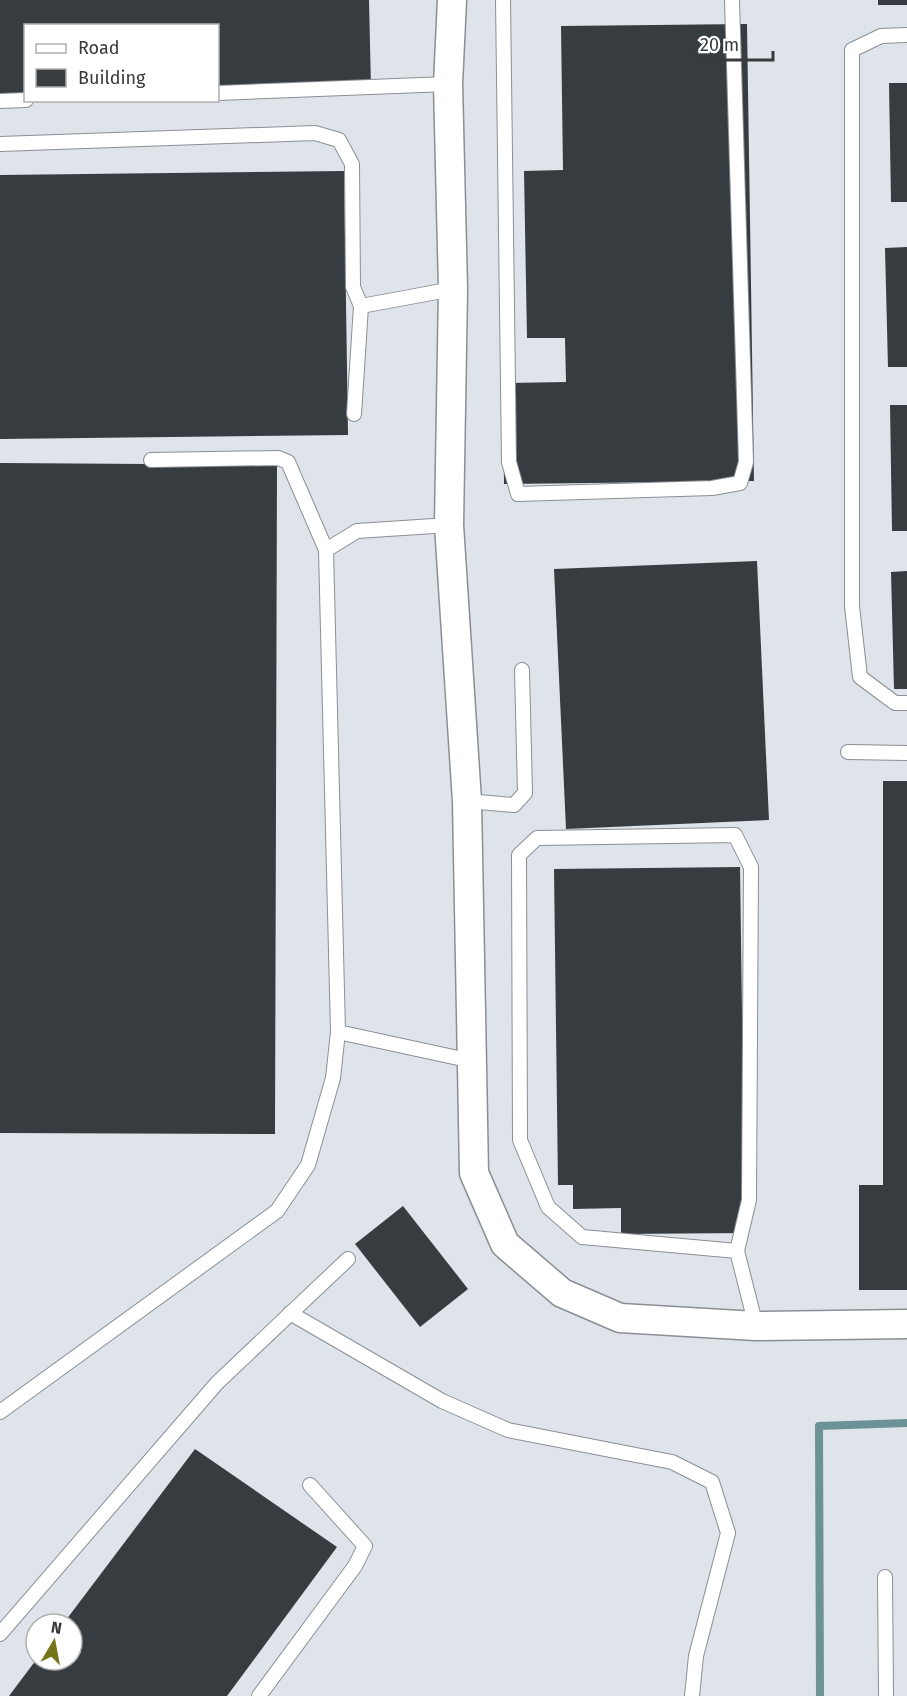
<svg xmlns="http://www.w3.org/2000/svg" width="907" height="1696" viewBox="0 0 907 1696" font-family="'Fira Sans',sans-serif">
	<rect width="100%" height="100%" fill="#dfe3ea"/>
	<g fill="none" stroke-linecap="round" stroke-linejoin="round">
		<polyline stroke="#6b9395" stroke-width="8" points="820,1696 819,1426 907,1423"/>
	</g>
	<g fill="#363c3f">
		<polygon points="0,0 369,0 371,89 218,92 218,26 26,26 26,96 0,97"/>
		<rect x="878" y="0" width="29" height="5"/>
		<polygon points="747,24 754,481 504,484 503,383 566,382 565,338 527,338 524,171 563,170 561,26"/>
		<polygon points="889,83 907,83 907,202 891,202"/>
		<polygon points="344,171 348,435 0,439 0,175"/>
		<polygon points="907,247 907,367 888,367 885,248"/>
		<polygon points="890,405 907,405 907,531 892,531"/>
		<polygon points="0,463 277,465 275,1134 0,1133"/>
		<polygon points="757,561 769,820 566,829 554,569"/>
		<polygon points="907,571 907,689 894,689 891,572"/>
		<polygon points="883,781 907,781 907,1290 859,1290 859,1185 883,1185"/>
		<polygon points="740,867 745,1233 621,1234 621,1208 573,1209 573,1185 558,1185 554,869"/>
		<polygon points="403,1206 468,1289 420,1327 355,1244"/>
		<polygon points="195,1449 337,1547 227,1696 9,1696 36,1660 72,1660 72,1624 63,1624"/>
	</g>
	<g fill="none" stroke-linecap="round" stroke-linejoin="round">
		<defs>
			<g id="lane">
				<polyline points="503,0 509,462 518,494 712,488 740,483 746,462 732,0"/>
				<polyline points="907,35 881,36 852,50 852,606 860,677 895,703 907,703"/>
				<polyline points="218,93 448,84"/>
				<polyline points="0,101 26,100"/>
				<polyline points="0,144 315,133 339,140 352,164 353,287 361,306 453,289"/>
				<polyline points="354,414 361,306"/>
				<polyline points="151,460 278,458 288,462 326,550"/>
				<polyline points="848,752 907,753"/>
				<polyline points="467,801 514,805 525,793 522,670"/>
				<polyline points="338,1032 472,1061"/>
				<polyline points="737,1251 582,1237 548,1207 520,1140 519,855 537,838 735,835 751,867 749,1200 737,1251 756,1326"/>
				<polyline points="290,1313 442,1401 508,1430 672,1462 712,1482 728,1533 696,1656 692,1696"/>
				<polyline points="0,1412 277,1211 308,1165 333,1078 338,1032 326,550 357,531 449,525"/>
				<polyline points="885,1577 886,1696"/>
				<polyline points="0,1634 217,1383 348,1259"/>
				<polyline points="259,1696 355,1566 365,1546 310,1485"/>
			</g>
			<polyline id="street" points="452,0 448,84 453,289 449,525 467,801 474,1173 505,1244 562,1293 620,1318 756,1326 907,1324"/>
		</defs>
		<use href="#lane" stroke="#8b8f95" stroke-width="16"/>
		<use href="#street" stroke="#8b8f95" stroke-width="31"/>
		<use href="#lane" stroke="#fff" stroke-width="14"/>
		<use href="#street" stroke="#fff" stroke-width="28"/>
	</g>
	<rect x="24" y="24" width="195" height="78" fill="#ffffff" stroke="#b0b0b1" stroke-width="1.5"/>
	<rect x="36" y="44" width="30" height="9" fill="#ffffff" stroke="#b0b0b1" stroke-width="1.5"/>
	<text x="78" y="54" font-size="18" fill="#393a3d">Road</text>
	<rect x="36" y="69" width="30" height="18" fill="#363c3f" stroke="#b0b0b1" stroke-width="1.5"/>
	<text x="78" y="84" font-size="18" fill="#393a3d">Building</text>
	<g transform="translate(54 1642) rotate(10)"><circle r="28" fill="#ffffff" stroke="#b0b0b1" stroke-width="1.5"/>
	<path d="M0-4.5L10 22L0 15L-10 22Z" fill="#76751b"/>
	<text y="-9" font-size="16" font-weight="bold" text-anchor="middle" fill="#393a3d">N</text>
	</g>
	<path d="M691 51v9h82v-9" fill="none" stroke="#393a3d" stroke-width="3"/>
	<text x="700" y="51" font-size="18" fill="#393a3d" stroke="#ffffff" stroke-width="4.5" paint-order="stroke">20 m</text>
</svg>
